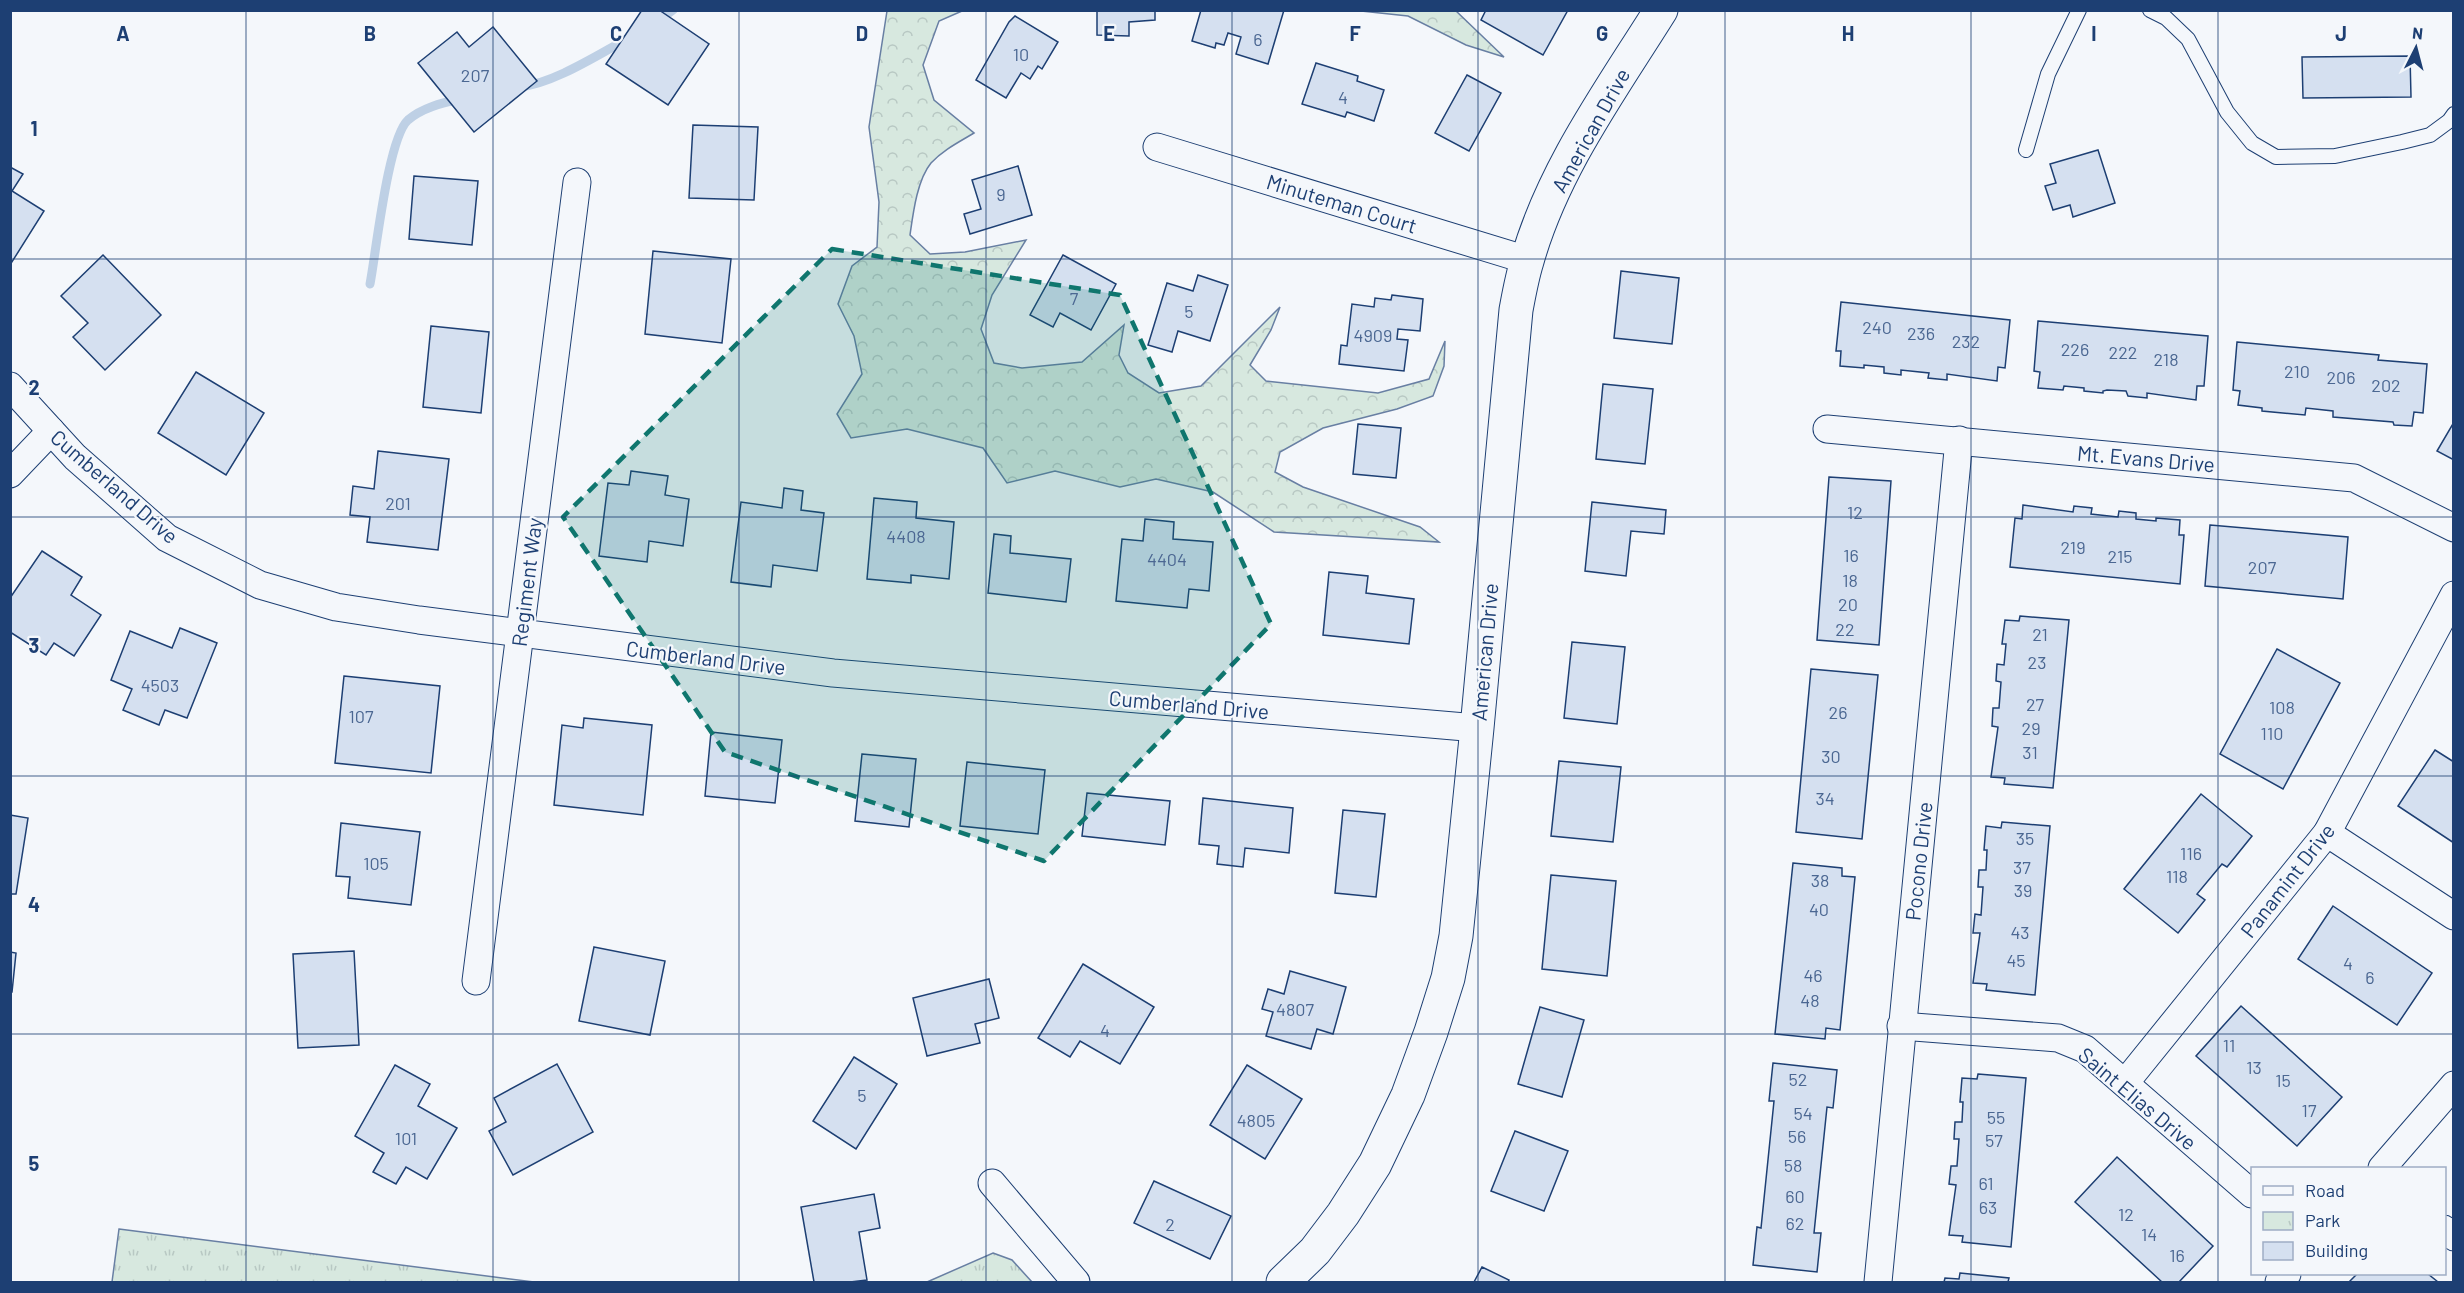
<svg xmlns="http://www.w3.org/2000/svg" width="2464" height="1293" viewBox="0 0 2464 1293" font-family="Barlow,sans-serif">
	<defs>
		<pattern id="forest-crowns" width="20" height="18" patternUnits="userSpaceOnUse" patternTransform="scale(1.5)"><rect width="20" height="18" fill="#d7e8df"/><path d="M2 6a3 3 0 1 1 6 0M12 15a3 3 0 1 1 6 0" fill="none" stroke="#b8c8c3"/></pattern>
		<pattern id="park-tufts" width="24" height="20" patternUnits="userSpaceOnUse" patternTransform="scale(1.5)"><rect width="24" height="20" fill="#d7e8df"/><path d="M3 7l-1-3M5 7V3M7 7l1-3M15 17l-1-3M17 17v-4M19 17l1-3" fill="none" stroke="#b8c8c3"/></pattern>
	</defs>
	<rect width="100%" height="100%" fill="#f4f7fb"/>
	<g fill="url(#forest-crowns)" stroke="#687fa3" stroke-width="1.5">
		<path d="M887,11H962L939,21L923,65L934,100L974,133C959,142 943,150 931,163C917,180 913,214 910,235L930,254L965,252L1026,240L992,295L981,329L994,363L1022,368L1082,362L1124,325L1119,355L1128,373L1159,393L1201,386L1280,307L1271,330L1250,365L1266,381L1378,393L1429,379L1445,341L1444,366L1433,396L1397,409L1323,428L1280,452L1275,472L1303,487L1420,527L1439,542L1274,532L1213,492L1156,479L1120,487L1055,471L1007,483L983,448L907,429L851,438L837,414L862,374L854,336L838,304L852,266L877,247L879,202L869,127Z"/>
		<polygon points="1361,11 1456,11 1504,57 1466,45 1408,16"/>
	</g>
	<g fill="url(#park-tufts)" stroke="#687fa3" stroke-width="1.5">
		<polygon points="119,1229 534,1282 112,1282"/>
		<polygon points="993,1253 1012,1260 1032,1282 927,1282"/>
	</g>
	<g fill="none" stroke-linecap="round" stroke-linejoin="round">
		<g stroke="#bed0e5" stroke-width="9">
			<polyline points="657,22 673,10"/>
			<path d="M519,87C553,84 599,54 629,38"/>
			<path d="M370,284C376,253 388,138 408,120C422,108 442,103 459,99"/>
		</g>
	</g>
	<g fill="#d5e0f0" stroke="#1d3f73" stroke-width="1.5">
		<polygon points="642,10 659,10 709,44 668,105 606,64"/>
		<polygon points="1097,10 1155,10 1155,20 1129,22 1129,36 1097,35"/>
		<polygon points="1201,10 1284,10 1268,64 1236,54 1241,37 1228,33 1224,45 1216,43 1215,48 1192,41"/>
		<polygon points="1486,10 1568,10 1543,55 1481,20"/>
		<polygon points="1015,16 1058,42 1042,69 1038,66 1030,79 1021,73 1006,98 976,80 1009,22"/>
		<polygon points="493,27 537,81 474,132 418,63 457,32 469,47"/>
		<polygon points="2410,56 2411,97 2303,98 2302,57"/>
		<polygon points="1316,63 1358,76 1357,81 1384,90 1374,121 1347,112 1345,117 1302,104"/>
		<polygon points="1467,75 1501,93 1469,151 1435,133"/>
		<polygon points="693,125 758,127 754,200 689,198"/>
		<polygon points="2098,150 2115,203 2073,217 2070,205 2053,210 2045,186 2056,183 2050,164"/>
		<polygon points="1018,166 1032,215 970,234 964,214 981,209 972,180"/>
		<polygon points="10,167 23,174 12,191 44,211 10,265"/>
		<polygon points="414,176 478,181 472,245 409,239"/>
		<polygon points="653,251 731,259 722,343 645,334"/>
		<polygon points="103,255 161,315 105,370 73,337 88,323 61,296"/>
		<polygon points="1063,255 1116,284 1091,330 1060,313 1053,327 1030,315"/>
		<polygon points="1621,271 1679,278 1672,344 1614,338"/>
		<polygon points="1198,275 1228,285 1210,341 1178,331 1172,352 1148,345 1167,283 1193,291"/>
		<polygon points="1392,295 1423,299 1420,331 1398,329 1397,339 1408,340 1404,371 1339,364 1341,345 1347,346 1352,304 1374,307 1375,298 1391,300"/>
		<polygon points="1841,302 2010,320 2005,368 1998,367 1997,381 1947,374 1947,380 1928,378 1929,373 1901,370 1901,375 1884,373 1884,367 1864,365 1864,368 1840,366 1841,351 1836,351"/>
		<polygon points="2038,321 2208,336 2204,386 2197,386 2196,400 2147,393 2147,398 2128,396 2126,391 2107,390 2103,391 2103,393 2084,391 2084,388 2064,386 2063,390 2038,388 2040,372 2034,371"/>
		<polygon points="431,326 489,332 481,413 423,407"/>
		<polygon points="2237,342 2379,355 2378,360 2427,364 2423,413 2414,412 2412,426 2394,425 2393,422 2333,417 2333,411 2306,408 2305,415 2262,411 2262,408 2238,405 2240,391 2233,390"/>
		<polygon points="196,372 264,413 226,475 158,433"/>
		<polygon points="1603,384 1653,389 1645,464 1596,459"/>
		<polygon points="2454,422 2454,460 2437,451"/>
		<polygon points="1358,424 1401,428 1396,478 1353,474"/>
		<polygon points="378,451 449,459 438,550 367,542 370,517 350,515 353,486 374,489"/>
		<polygon points="631,471 668,476 665,495 689,499 683,546 649,541 647,562 599,556 608,483 629,485"/>
		<polygon points="1829,477 1891,481 1879,645 1817,640"/>
		<polygon points="784,488 803,491 801,510 824,513 817,571 773,565 771,587 731,582 741,502 782,508"/>
		<polygon points="874,498 917,502 916,518 954,522 949,579 911,575 911,583 867,579"/>
		<polygon points="1592,502 1666,510 1664,534 1631,531 1626,576 1585,571"/>
		<polygon points="2023,505 2073,512 2074,506 2092,508 2091,514 2118,517 2119,511 2136,513 2136,519 2156,521 2156,518 2180,520 2179,535 2184,535 2180,584 2010,567 2015,518 2022,519"/>
		<polygon points="1145,519 1174,522 1173,539 1213,542 1209,591 1189,589 1187,608 1116,601 1122,539 1143,541"/>
		<polygon points="2210,525 2348,537 2343,599 2205,586"/>
		<polygon points="994,534 1011,536 1010,553 1071,559 1066,602 988,593"/>
		<polygon points="42,551 82,577 71,595 101,615 74,656 54,643 46,655 10,632 10,598"/>
		<polygon points="1329,572 1368,576 1366,593 1414,599 1409,644 1323,635"/>
		<polygon points="2020,616 2069,620 2053,788 2004,784 2005,778 1991,777 1998,727 1992,726 1993,708 1999,708 2001,682 1996,681 1997,664 2004,665 2006,644 2002,644 2005,620 2019,621"/>
		<polygon points="180,628 217,643 187,718 165,710 159,725 123,710 132,689 111,680 130,631 172,648"/>
		<polygon points="1572,642 1625,647 1617,724 1564,718"/>
		<polygon points="2277,649 2340,683 2283,789 2220,754"/>
		<polygon points="1811,669 1878,675 1862,839 1796,832"/>
		<polygon points="344,676 440,686 431,773 335,763"/>
		<polygon points="584,718 652,725 643,815 554,805 562,725 583,728"/>
		<polygon points="711,732 782,740 775,803 705,796"/>
		<polygon points="2435,750 2454,762 2454,843 2398,806"/>
		<polygon points="862,754 916,759 909,827 855,821"/>
		<polygon points="1559,761 1621,767 1613,842 1551,836"/>
		<polygon points="967,762 1045,770 1038,834 960,826"/>
		<polygon points="1087,793 1170,801 1165,845 1082,836"/>
		<polygon points="2201,794 2252,836 2227,867 2222,864 2197,894 2205,900 2178,933 2124,889"/>
		<polygon points="1203,798 1293,808 1289,853 1245,848 1243,867 1217,864 1219,846 1199,844"/>
		<polygon points="1343,810 1385,814 1376,897 1335,893"/>
		<polygon points="10,815 28,818 16,894 10,894"/>
		<polygon points="2002,822 2050,826 2035,995 1986,990 1987,984 1973,983 1980,933 1973,933 1975,914 1981,915 1983,887 1978,887 1979,870 1986,870 1987,850 1984,850 1986,826 2001,828"/>
		<polygon points="341,823 420,832 411,905 348,898 350,877 336,876"/>
		<polygon points="1793,863 1842,868 1842,876 1855,877 1840,1030 1826,1028 1825,1039 1775,1034"/>
		<polygon points="1551,875 1616,881 1607,976 1542,969"/>
		<polygon points="2333,906 2432,973 2397,1025 2298,959"/>
		<polygon points="594,947 665,961 650,1035 579,1021"/>
		<polygon points="354,951 359,1045 298,1048 293,954"/>
		<polygon points="10,952 16,953 12,992 10,992"/>
		<polygon points="1083,964 1154,1007 1120,1064 1080,1041 1070,1057 1038,1038"/>
		<polygon points="1290,971 1346,987 1333,1034 1317,1029 1311,1049 1266,1036 1273,1012 1262,1009 1268,989 1284,994"/>
		<polygon points="989,979 999,1018 975,1024 980,1043 927,1056 913,998"/>
		<polygon points="2241,1006 2342,1097 2297,1146 2196,1056"/>
		<polygon points="1540,1007 1584,1020 1562,1097 1518,1084"/>
		<polygon points="854,1057 897,1084 856,1149 813,1121"/>
		<polygon points="1773,1063 1837,1070 1833,1108 1827,1107 1814,1233 1821,1233 1817,1272 1753,1265 1757,1227 1761,1228 1774,1101 1769,1101"/>
		<polygon points="557,1064 593,1132 513,1175 489,1131 506,1122 494,1098"/>
		<polygon points="395,1065 430,1084 418,1106 457,1128 427,1179 406,1167 396,1184 373,1172 384,1153 355,1136"/>
		<polygon points="1247,1065 1302,1099 1265,1159 1210,1125"/>
		<polygon points="1978,1074 2026,1078 2011,1247 1962,1242 1963,1236 1949,1235 1956,1185 1949,1184 1951,1166 1957,1166 1959,1139 1954,1139 1955,1122 1962,1122 1963,1102 1960,1102 1962,1078 1977,1079"/>
		<polygon points="1515,1131 1568,1151 1544,1211 1491,1191"/>
		<polygon points="2117,1157 2213,1246 2179,1282 2162,1282 2075,1202"/>
		<polygon points="1154,1181 1231,1216 1210,1259 1134,1223"/>
		<polygon points="874,1194 880,1228 859,1232 867,1280 850,1282 814,1282 801,1207"/>
		<polygon points="1482,1267 1509,1280 1508,1282 1474,1282"/>
		<polygon points="1960,1273 2009,1278 2008,1282 1944,1282 1945,1278 1959,1279"/>
		<polygon points="2357,1274 2428,1274 2438,1282 2349,1282"/>
	</g>
	<g fill="none" stroke-linecap="round" stroke-linejoin="round">
		<defs>
			<g id="lane">
				<polyline points="2150,10 2166,18 2188,39 2227,112 2252,143 2276,157 2335,156 2402,142 2430,135 2449,121 2454,114"/>
				<polyline points="2026,150 2048,74 2079,10"/>
			</g>
			<g id="street">
				<polyline points="1157,147 1527,260"/>
				<polyline points="10,386 75,457 167,538 260,585 336,607 419,620 833,673 1477,728"/>
				<polyline points="1827,429 2354,478 2454,528"/>
				<polyline points="10,474 51,431"/>
				<polyline points="2327,833 2454,916"/>
				<polyline points="476,981 577,182"/>
				<polyline points="1901,1026 2058,1038 2085,1049 2252,1194"/>
				<polyline points="2125,1083 2327,833 2454,595"/>
				<polyline points="2382,1168 2454,1085"/>
				<polyline points="992,1183 1076,1282"/>
				<polyline points="2444,1229 2454,1237"/>
				<polyline points="1878,1282 1959,440"/>
				<polyline points="2279,1282 2287,1274"/>
			</g>
			<path id="secondary" d="M1283,1282L1315,1251L1343,1214L1375,1164L1408,1095L1431,1032L1448,978L1456,936L1477,728L1516,310C1519,294 1522,277 1527,261C1553,169 1611,90 1661,10"/>
		</defs>
		<use href="#lane" stroke="#1d3f73" stroke-width="16"/>
		<use href="#street" stroke="#1d3f73" stroke-width="29"/>
		<use href="#secondary" stroke="#1d3f73" stroke-width="35"/>
		<use href="#lane" stroke="#f4f7fb" stroke-width="14"/>
		<use href="#street" stroke="#f4f7fb" stroke-width="27"/>
		<use href="#secondary" stroke="#f4f7fb" stroke-width="33"/>
	</g>
	<path fill="#0f766e" fill-opacity="0.2" stroke="#0f766e" stroke-width="4.5" stroke-dasharray="12 8" stroke-linejoin="round" d="M832,249L1120,295L1271,624L1044,861L725,752L563,517Z"/>
	<path fill="none" stroke="#1d3f73" stroke-width="1.5" stroke-opacity="0.55" d="M246,10V1282M493,10V1282M739,10V1282M986,10V1282M1232,10V1282M1478,10V1282M1725,10V1282M1971,10V1282M2218,10V1282M10,259H2454M10,517H2454M10,776H2454M10,1034H2454"/>
	<g text-anchor="middle" dominant-baseline="central" stroke-width="4.5" stroke-linejoin="round" paint-order="stroke">
		<g font-size="18" fill="#4b6792">
			<text x="1258" y="39">6</text>
			<text x="1021" y="54">10</text>
			<text x="475" y="75">207</text>
			<text x="1343" y="97">4</text>
			<text x="1001" y="194">9</text>
			<text x="1074" y="298">7</text>
			<text x="1189" y="311">5</text>
			<text x="1877" y="327">240</text>
			<text x="1921" y="333">236</text>
			<text x="1373" y="335">4909</text>
			<text x="1966" y="341">232</text>
			<text x="2075" y="349">226</text>
			<text x="2123" y="352">222</text>
			<text x="2166" y="359">218</text>
			<text x="2297" y="371">210</text>
			<text x="2341" y="377">206</text>
			<text x="2386" y="385">202</text>
			<text x="398" y="503">201</text>
			<text x="1855" y="512">12</text>
			<text x="906" y="536">4408</text>
			<text x="2073" y="547">219</text>
			<text x="1851" y="555">16</text>
			<text x="2120" y="556">215</text>
			<text x="1167" y="559">4404</text>
			<text x="2262" y="567">207</text>
			<text x="1850" y="580">18</text>
			<text x="1848" y="604">20</text>
			<text x="1845" y="629">22</text>
			<text x="2040" y="634">21</text>
			<text x="2037" y="662">23</text>
			<text x="160" y="685">4503</text>
			<text x="2035" y="704">27</text>
			<text x="2282" y="707">108</text>
			<text x="1838" y="712">26</text>
			<text x="361" y="716">107</text>
			<text x="2031" y="728">29</text>
			<text x="2272" y="733">110</text>
			<text x="2030" y="752">31</text>
			<text x="1831" y="756">30</text>
			<text x="1825" y="798">34</text>
			<text x="2025" y="838">35</text>
			<text x="2191" y="853">116</text>
			<text x="376" y="863">105</text>
			<text x="2022" y="867">37</text>
			<text x="2177" y="876">118</text>
			<text x="1820" y="880">38</text>
			<text x="2023" y="890">39</text>
			<text x="1819" y="909">40</text>
			<text x="2020" y="932">43</text>
			<text x="2016" y="960">45</text>
			<text x="2348" y="963">4</text>
			<text x="1813" y="975">46</text>
			<text x="2370" y="977">6</text>
			<text x="1810" y="1000">48</text>
			<text x="1295" y="1009">4807</text>
			<text x="1105" y="1030">4</text>
			<text x="2229" y="1045">11</text>
			<text x="2254" y="1067">13</text>
			<text x="1798" y="1079">52</text>
			<text x="2283" y="1080">15</text>
			<text x="862" y="1095">5</text>
			<text x="2309" y="1110">17</text>
			<text x="1803" y="1113">54</text>
			<text x="1996" y="1117">55</text>
			<text x="1256" y="1120">4805</text>
			<text x="1797" y="1136">56</text>
			<text x="406" y="1138">101</text>
			<text x="1994" y="1140">57</text>
			<text x="1793" y="1165">58</text>
			<text x="1986" y="1183">61</text>
			<text x="1795" y="1196">60</text>
			<text x="1988" y="1207">63</text>
			<text x="2126" y="1214">12</text>
			<text x="1795" y="1223">62</text>
			<text x="1170" y="1224">2</text>
			<text x="2149" y="1234">14</text>
			<text x="2177" y="1255">16</text>
		</g>
		<g font-size="21" fill="#1d3f73" stroke="#f4f7fb">
			<text transform="translate(1590 130) rotate(-61)">American Drive</text>
			<text transform="translate(1342 203) rotate(17)">Minuteman Court</text>
			<text transform="translate(2146 458) rotate(5)">Mt. Evans Drive</text>
			<text transform="translate(115 486) rotate(41)">Cumberland Drive</text>
			<text transform="translate(526 582) rotate(-83)">Regiment Way</text>
			<text transform="translate(1484 652) rotate(-85)">American Drive</text>
			<text transform="translate(706 657) rotate(7)">Cumberland Drive</text>
			<text transform="translate(1189 704) rotate(5)">Cumberland Drive</text>
			<text transform="translate(1918 861) rotate(-84)">Pocono Drive</text>
			<text transform="translate(2287 880) rotate(-52)">Panamint Drive</text>
			<text transform="translate(2138 1098) rotate(40)">Saint Elias Drive</text>
		</g>
	</g>
	<g font-size="20" text-anchor="middle" font-weight="bold" fill="#1d3f73" stroke="#f4f7fb" stroke-width="4.5" stroke-linejoin="round" paint-order="stroke">
		<text x="123" y="41">A</text>
		<text x="370" y="41">B</text>
		<text x="616" y="41">C</text>
		<text x="862" y="41">D</text>
		<text x="1109" y="41">E</text>
		<text x="1355" y="41">F</text>
		<text x="1602" y="41">G</text>
		<text x="1848" y="41">H</text>
		<text x="2094" y="41">I</text>
		<text x="2341" y="41">J</text>
		<text x="34" y="136">1</text>
		<text x="34" y="395">2</text>
		<text x="34" y="653">3</text>
		<text x="34" y="912">4</text>
		<text x="34" y="1171">5</text>
	</g>
	<rect width="2464" height="1293" fill="none" stroke="#1d3f73" stroke-width="24"/>
	<rect x="2251" y="1167" width="195" height="108" fill="#f4f7fb" stroke="#9eadc5" stroke-width="1.5"/>
	<rect x="2263" y="1186" width="30" height="9" fill="#f4f7fb" stroke="#9eadc5" stroke-width="1.5"/>
	<text x="2305" y="1197" font-size="18" fill="#1d3f73">Road</text>
	<rect x="2263" y="1212" width="30" height="18" fill="url(#park-tufts)" stroke="#9eadc5" stroke-width="1.5"/>
	<text x="2305" y="1227" font-size="18" fill="#1d3f73">Park</text>
	<rect x="2263" y="1242" width="30" height="18" fill="#d5e0f0" stroke="#9eadc5" stroke-width="1.5"/>
	<text x="2305" y="1257" font-size="18" fill="#1d3f73">Building</text>
	<g transform="translate(2416 48) rotate(6)" stroke="#f4f7fb" stroke-width="4.5" paint-order="stroke">
	<path d="M0-4.5L10 22L0 15L-10 22Z" fill="#1d3f73"/>
	<text y="-9" font-size="16" font-weight="bold" text-anchor="middle" fill="#1d3f73">N</text>
	</g>
</svg>
